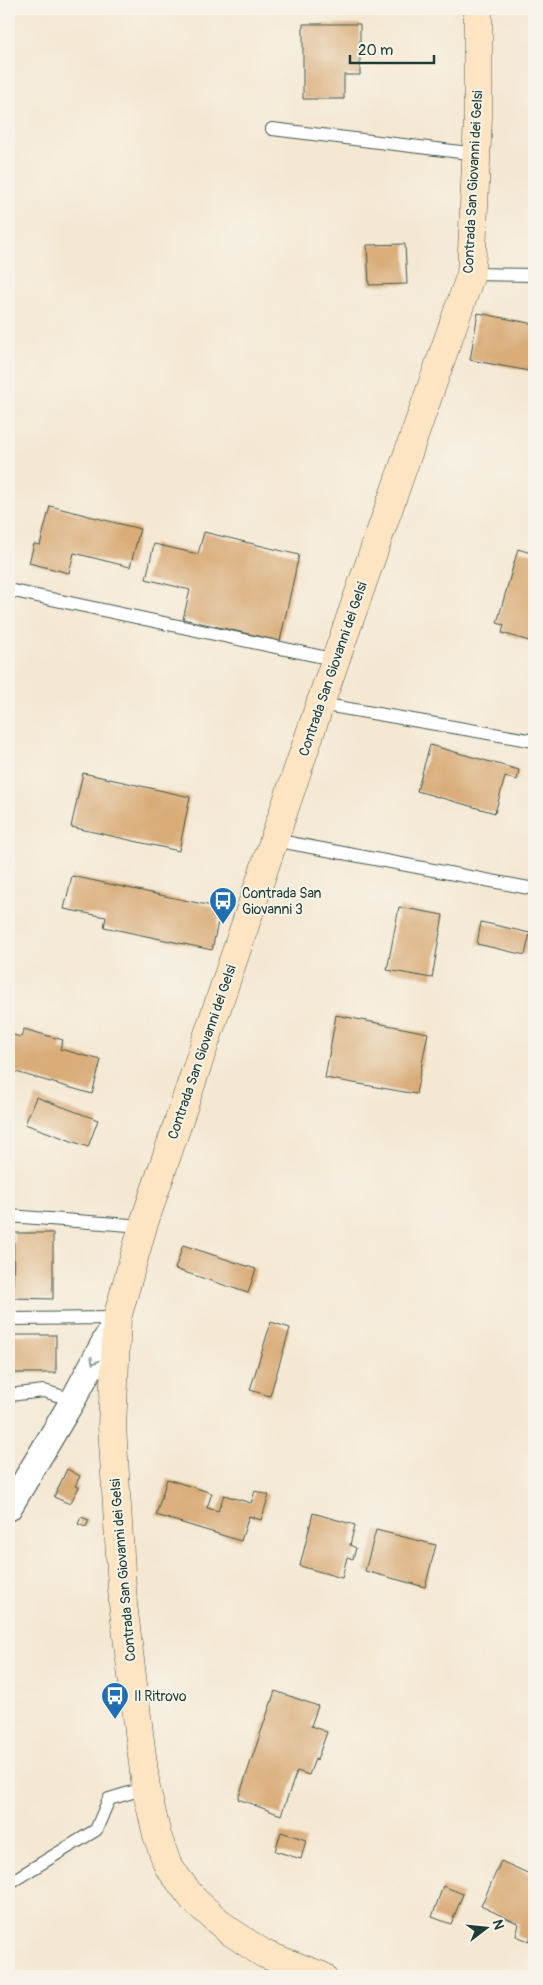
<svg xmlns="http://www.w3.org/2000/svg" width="543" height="1985" viewBox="0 0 543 1985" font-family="Pangolin,sans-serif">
	<rect width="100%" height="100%" fill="#f7f3e8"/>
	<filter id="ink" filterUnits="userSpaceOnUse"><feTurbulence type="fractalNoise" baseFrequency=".02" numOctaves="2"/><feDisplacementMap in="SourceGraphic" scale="10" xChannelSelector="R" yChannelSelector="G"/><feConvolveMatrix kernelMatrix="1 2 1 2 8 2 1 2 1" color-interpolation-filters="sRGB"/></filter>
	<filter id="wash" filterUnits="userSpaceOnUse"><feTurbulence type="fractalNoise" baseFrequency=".0096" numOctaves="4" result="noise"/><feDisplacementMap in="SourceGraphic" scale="20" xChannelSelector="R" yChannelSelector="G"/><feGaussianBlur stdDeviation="1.12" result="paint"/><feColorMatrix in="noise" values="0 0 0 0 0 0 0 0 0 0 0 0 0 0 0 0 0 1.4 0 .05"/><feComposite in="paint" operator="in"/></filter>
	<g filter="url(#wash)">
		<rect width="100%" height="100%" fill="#f5e8d3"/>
		<g id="blocks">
			<g fill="#d9ac78">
				<polygon points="303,24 360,24 360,75 344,75 344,99 303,99"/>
				<polygon points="405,244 407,284 369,285 367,245"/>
				<polygon points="478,313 534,324 534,342 529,371 470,360"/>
				<polygon points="50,506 140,529 130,567 74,553 69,573 29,563 34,544 40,545"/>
				<polygon points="204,532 299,555 280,641 183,619 190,590 146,579 154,544 198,554"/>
				<polygon points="518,549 534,554 534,633 532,632 529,641 502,633 504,625 497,623"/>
				<polygon points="430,745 519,770 517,780 505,777 495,813 417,791"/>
				<polygon points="83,773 190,797 179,851 71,827"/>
				<polygon points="72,876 221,908 212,950 104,927 106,917 64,909"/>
				<polygon points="399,907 443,915 432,978 387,970"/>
				<polygon points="481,922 530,933 525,955 477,944"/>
				<polygon points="336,1015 428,1033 416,1094 325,1078"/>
				<polygon points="24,1029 63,1040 60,1049 101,1060 92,1094 9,1070 9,1034 21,1037"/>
				<polygon points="36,1097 98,1120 88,1147 25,1124"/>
				<polygon points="14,1233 53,1233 53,1299 13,1298"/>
				<polygon points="183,1245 256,1269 248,1293 175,1269"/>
				<polygon points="271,1322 290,1328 270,1396 250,1390"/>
				<rect x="9" y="1335" width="47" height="38"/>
				<polygon points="67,1469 80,1476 75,1486 79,1487 70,1504 54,1497"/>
				<polygon points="167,1479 212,1493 207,1508 218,1511 224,1495 251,1503 255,1491 269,1495 261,1520 249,1516 241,1541 156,1515"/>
				<polygon points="313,1513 355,1525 350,1545 356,1548 353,1559 347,1557 342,1578 300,1566"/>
				<polygon points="81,1517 89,1520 86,1527 78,1524"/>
				<polygon points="376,1530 436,1545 425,1587 365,1571"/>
				<polygon points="275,1691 318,1706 311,1726 327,1732 317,1760 315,1759 309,1775 297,1771 281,1815 238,1799"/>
				<polygon points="281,1832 306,1840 301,1859 275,1851"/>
				<polygon points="501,1861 534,1876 534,1931 529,1941 516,1936 519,1924 481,1906"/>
				<polygon points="443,1886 463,1894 451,1924 432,1917"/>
			</g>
		</g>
	</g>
	<g filter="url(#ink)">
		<use href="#blocks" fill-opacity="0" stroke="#3f574c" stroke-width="1"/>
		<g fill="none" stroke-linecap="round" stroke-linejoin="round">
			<defs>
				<g id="lane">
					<polyline points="272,129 477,154"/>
					<polyline points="471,274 534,275"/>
					<polyline points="9,590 337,660"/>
					<polyline points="320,704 534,741"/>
					<polyline points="274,840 534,889"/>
					<polyline points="9,1216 143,1226"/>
					<polyline points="9,1319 117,1318"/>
					<polyline points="9,1395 44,1391 73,1400"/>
					<polyline points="9,1879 14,1880 96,1830 109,1799 146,1788"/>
				</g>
				<polyline id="street" points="9,1508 73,1400 117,1318"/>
				<polyline id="secondary" points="322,1976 264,1954 228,1930 194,1900 168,1866 157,1835 146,1788 123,1604 112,1426 117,1318 143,1226 320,704 471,274 478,117 478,9"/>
			</defs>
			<use href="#lane" stroke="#3f574c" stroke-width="14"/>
			<use href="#street" stroke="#3f574c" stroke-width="27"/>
			<use href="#secondary" stroke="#3f574c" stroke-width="29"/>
			<use href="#lane" stroke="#fff" stroke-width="12"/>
			<use href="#street" stroke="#fff" stroke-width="25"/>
			<use href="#secondary" stroke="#fde5c4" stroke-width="28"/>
		</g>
		<defs><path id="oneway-chevron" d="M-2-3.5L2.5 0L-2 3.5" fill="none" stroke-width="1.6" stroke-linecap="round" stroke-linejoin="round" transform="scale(1.25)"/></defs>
		<use stroke="#8f9e9a" href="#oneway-chevron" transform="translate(94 1361) rotate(118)"/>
	</g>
	<defs>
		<symbol id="bus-pin" viewBox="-11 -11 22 30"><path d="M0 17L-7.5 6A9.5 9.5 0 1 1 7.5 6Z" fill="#1f6fb2" stroke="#f7f3e8"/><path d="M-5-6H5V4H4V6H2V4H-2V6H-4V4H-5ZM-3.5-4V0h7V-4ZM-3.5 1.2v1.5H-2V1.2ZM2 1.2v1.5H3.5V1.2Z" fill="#fff"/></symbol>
	</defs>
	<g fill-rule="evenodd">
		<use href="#bus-pin" x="207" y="885" width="32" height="43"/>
		<use href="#bus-pin" x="99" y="1680" width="32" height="43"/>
	</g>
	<g text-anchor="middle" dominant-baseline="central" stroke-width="4" stroke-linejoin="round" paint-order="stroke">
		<g font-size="14" fill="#1f3d34" stroke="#f7f3e8">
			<text transform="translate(473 182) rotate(-87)">Contrada San Giovanni dei Gelsi</text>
			<text transform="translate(333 669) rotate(-71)">Contrada San Giovanni dei Gelsi</text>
			<text transform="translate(202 1052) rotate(-71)">Contrada San Giovanni dei Gelsi</text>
			<text transform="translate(123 1570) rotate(-95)">Contrada San Giovanni dei Gelsi</text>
		</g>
		<g font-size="14" fill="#1f3d34" stroke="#f7f3e8" text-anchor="start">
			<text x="242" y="893">Contrada San<tspan x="242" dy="16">Giovanni 3</tspan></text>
			<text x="134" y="1696">Il Ritrovo</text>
		</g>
	</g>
	<rect width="543" height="1985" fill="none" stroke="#f7f3e8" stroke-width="30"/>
	<g transform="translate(486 1928) rotate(74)" stroke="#f7f3e8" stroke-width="4" paint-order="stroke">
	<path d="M0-4L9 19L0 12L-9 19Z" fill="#1f3d34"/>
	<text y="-8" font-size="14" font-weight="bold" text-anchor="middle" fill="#1f3d34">N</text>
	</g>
	<path d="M350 55v8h84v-8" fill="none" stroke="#1f3d34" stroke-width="2.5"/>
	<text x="358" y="55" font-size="15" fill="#1f3d34" stroke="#f7f3e8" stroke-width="4" paint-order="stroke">20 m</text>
</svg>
